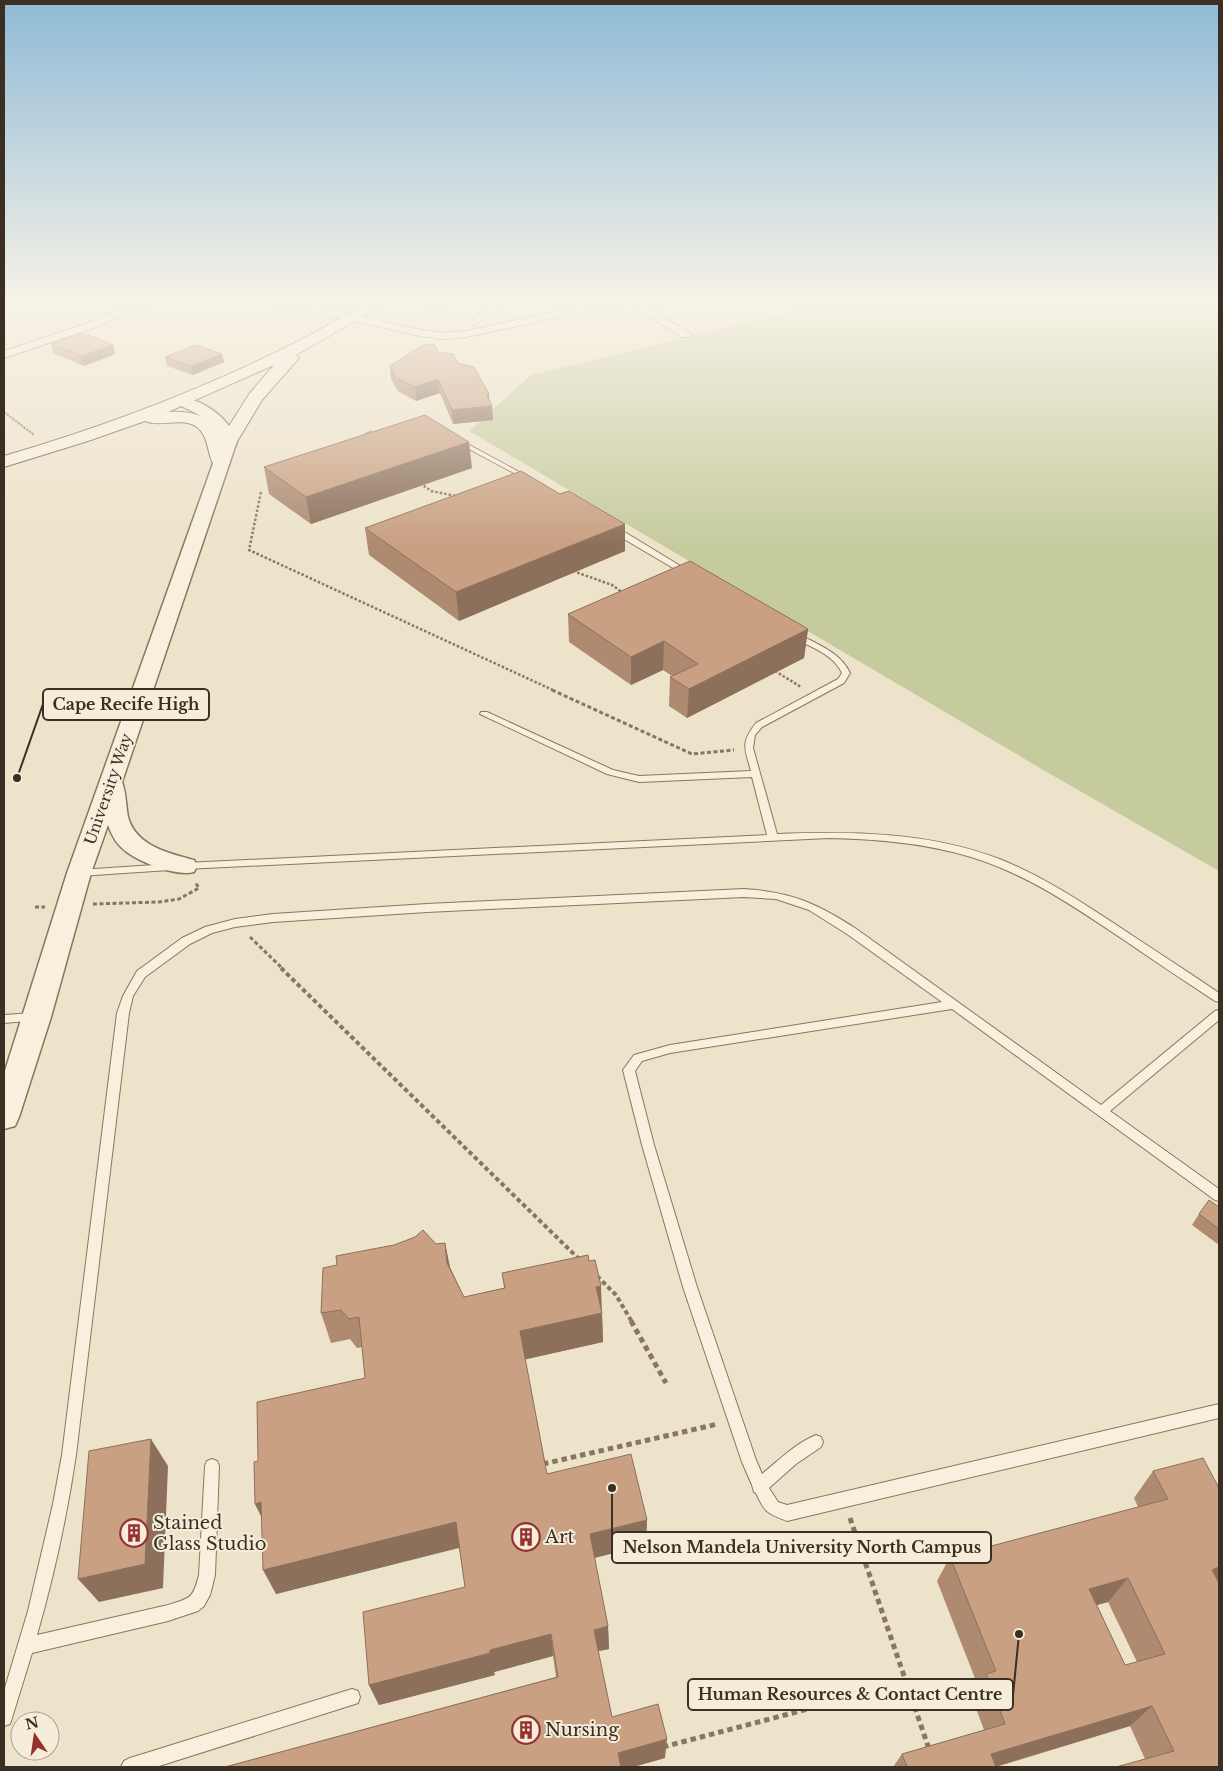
<svg xmlns="http://www.w3.org/2000/svg" width="1223" height="1771" viewBox="0 0 1223 1771" font-family="'Libre Baskerville',serif">
	<rect width="100%" height="100%" fill="#ede3ca"/>
	<polygon fill="#c6cb9e" points="845,299 1219,299 1219,871 1045,771 469,431 531,375"/>
	<g fill="none" stroke-linecap="round" stroke-linejoin="round">
		<defs>
			<g id="service">
				<polygon points="456,440 460,440 532,479 527,480 456,442"/>
				<polygon points="612,528 618,528 692,573 688,575 685,575 612,532"/>
				<path d="M793,634H799C818,645 840,652 850,673L844,683L762,727L755,735L753,748L777,834C853,831 930,832 1002,860C1048,879 1089,907 1130,934C1160,954 1190,973 1219,993V1002L1215,1001C1185,981 1154,961 1124,940C1076,908 1027,874 971,857C925,843 877,839 829,838L185,869L79,876L74,873L79,870L185,863L767,835L752,777L639,782L607,774L480,714L481,712H487L613,770L639,776L751,771C745,749 740,743 756,723L838,679L842,673C833,654 811,647 793,638Z"/>
				<path d="M744,889C791,892 816,903 855,928L1101,1105L1215,1011L1219,1010V1020L1110,1111L1219,1189V1201L1215,1200L952,1009L670,1053L642,1061L635,1071L654,1145L697,1287L756,1460L762,1474C779,1460 796,1443 816,1435L821,1437L823,1442L821,1447L796,1464L769,1488L778,1502L787,1505L1219,1404V1418L787,1521C767,1513 765,1513 756,1493L754,1492L752,1485L742,1462L683,1287L642,1145L623,1070L634,1055L670,1045L942,1002L847,934L809,910L776,899L744,897L427,912L273,922L235,927L212,933L190,944L145,977L133,996L129,1013L76,1455C67,1516 54,1576 37,1635L168,1605C190,1598 193,1599 199,1575L205,1466L207,1461L212,1459L217,1461L219,1466L215,1575L210,1595L204,1606L198,1611L168,1621L32,1653L12,1718L10,1724L4,1726V1691L28,1611L53,1504L62,1455L117,1013L123,996L137,971L182,938L205,927L235,919L273,914L427,904Z"/>
				<polygon points="34,1013 38,1014 40,1017 38,1020 4,1023 4,1015"/>
				<polygon points="352,1689 358,1691 360,1697 358,1703 352,1705 156,1767 121,1767 124,1761 130,1758"/>
			</g>
			<g id="minor">
				<polygon points="143,299 158,299 96,327 4,358 4,351 88,323"/>
				<polygon points="263,299 283,299 421,330 443,333 466,331 614,299 635,299 630,302 466,337 443,339 421,336 268,302"/>
				<polygon points="472,299 488,299 502,306 475,325 470,322 471,320 489,307"/>
				<polygon points="657,299 677,299 647,308 690,333 691,335 690,337 682,337 635,308 638,304"/>
			</g>
			<path id="tertiary" d="M182,396C206,403 228,417 237,441L122,782C126,792 126,806 128,817C136,846 168,853 194,860L197,866L194,872C176,877 135,861 122,848C115,842 111,833 108,825L91,873L51,1017L19,1117L15,1126L4,1129V1074L67,873L221,441C214,420 196,413 177,404L174,401L177,398Z"/>
			<path id="secondary" d="M375,299H393L296,355L299,358L262,400L235,445H225L230,463L227,467L221,468L215,467C208,457 209,444 203,434C190,412 163,429 145,421L88,441L4,467V456C93,430 180,398 264,358C302,340 338,320 375,299ZM274,365L250,393L222,437C212,415 191,411 168,412Z"/>
		</defs>
		<use href="#service" stroke="#89765f" stroke-width="2"/>
		<use href="#minor" stroke="#89765f" stroke-width="2"/>
		<use href="#tertiary" stroke="#89765f" stroke-width="3"/>
		<use href="#secondary" stroke="#6b5742" stroke-width="2"/>
		<g stroke="#89765f" stroke-width="2" stroke-dasharray="2.5 1" stroke-linecap="butt">
			<polyline points="418,317 450,299"/>
			<polyline points="4,412 34,435"/>
			<polyline points="361,437 371,431"/>
		</g>
		<g stroke="#89765f" stroke-width="2.5" stroke-dasharray="2.5 2" stroke-linecap="butt">
			<polyline points="420,483 431,491 456,496"/>
			<polyline points="261,492 249,550 555,691"/>
			<polyline points="573,571 612,585 623,593"/>
			<polyline points="775,671 801,687"/>
		</g>
		<g stroke="#89765f" stroke-width="3" stroke-dasharray="4 2.5" stroke-linecap="butt">
			<polyline points="552,690 692,754 734,750"/>
			<polyline points="93,904 159,902 179,899 199,888 195,882"/>
			<polyline points="35,907 45,907"/>
			<polyline points="250,937 283,969"/>
		</g>
		<g stroke="#89765f" stroke-width="4" stroke-dasharray="4.5 3" stroke-linecap="butt">
			<polyline points="281,968 580,1260"/>
			<polyline points="597,1276 616,1295 632,1322"/>
		</g>
		<g stroke="#89765f" stroke-width="5" stroke-dasharray="5.5 4" stroke-linecap="butt">
			<polyline points="631,1321 666,1383"/>
			<polyline points="543,1464 718,1424"/>
			<polyline points="850,1518 929,1749"/>
			<polyline points="663,1747 907,1683"/>
		</g>
		<use href="#service" fill="#f8f0dd" fill-rule="evenodd"/>
		<use href="#minor" fill="#f8f0dd" fill-rule="evenodd"/>
		<use href="#tertiary" fill="#f8f0dd" fill-rule="evenodd"/>
		<use href="#secondary" fill="#f8f0dd" fill-rule="evenodd"/>
	</g>
	<g fill="#ad8a70" fill-rule="evenodd">
		<polygon points="51,344 115,354 84,366 53,353"/>
		<polygon points="438,352 458,363 489,400 492,406 493,420 453,424 440,393 416,401 398,391 391,379 390,366"/>
		<polygon points="222,354 224,362 193,375 167,366 165,357"/>
		<polygon points="264,467 472,468 311,524 269,494"/>
		<polygon points="365,528 625,551 459,621 369,555"/>
		<polygon points="568,614 808,629 804,658 687,718 669,706 670,677 672,676 663,670 631,685 569,642"/>
		<polygon points="1219,1207 1219,1245 1192,1225 1199,1214"/>
		<polygon points="445,1243 450,1267 464,1297 504,1288 502,1273 601,1309 602,1313 603,1342 525,1359 547,1474 647,1520 646,1545 594,1558 608,1626 609,1649 598,1651 612,1717 665,1758 633,1767 225,1767 556,1677 553,1656 494,1672 495,1675 379,1705 369,1685 465,1587 459,1548 276,1594 261,1516 255,1504 258,1461 365,1378 362,1347 357,1348 350,1339 331,1343 321,1313 436,1244"/>
		<path d="M1153,1471L1219,1488V1767L1145,1759L1130,1726L996,1767H893L902,1754L984,1730L971,1695L978,1686L937,1581L950,1557L1138,1507L1134,1498ZM1108,1602L1137,1662L1125,1665L1097,1605Z"/>
	</g>
	<g fill="#8d705b">
		<polygon points="113,345 115,354 84,366 81,356"/>
		<polygon points="222,354 224,362 193,375 191,366"/>
		<polygon points="438,379 440,393 416,401 415,387"/>
		<polygon points="489,394 489,406 492,406 493,420 453,424 452,410"/>
		<polygon points="469,442 472,468 311,524 306,497"/>
		<polygon points="625,524 625,551 459,621 456,592"/>
		<polygon points="808,629 804,658 687,718 689,689"/>
		<polygon points="664,641 663,670 631,685 631,657"/>
		<polygon points="445,1243 451,1273 447,1263"/>
		<polygon points="601,1286 603,1342 523,1360 520,1331 596,1287"/>
		<polygon points="151,1439 168,1466 163,1588 99,1602 78,1579"/>
		<polygon points="261,1502 268,1529 255,1504"/>
		<polygon points="647,1520 646,1545 590,1559 590,1534"/>
		<polygon points="456,1522 462,1547 276,1594 263,1570"/>
		<polygon points="1219,1567 1219,1585 1212,1570"/>
		<polygon points="1128,1578 1108,1602 1071,1612 1089,1589"/>
		<polygon points="608,1626 609,1649 594,1652 594,1630"/>
		<polygon points="551,1634 553,1656 494,1672 495,1675 379,1705 369,1685 490,1650"/>
		<polygon points="1152,1706 1130,1726 994,1767 991,1754"/>
		<polygon points="667,1739 665,1758 633,1767 617,1767 618,1753"/>
	</g>
	<g fill="#c9a082" stroke="#8d705b" fill-rule="evenodd">
		<polygon points="83,333 113,345 81,356 51,344"/>
		<polygon points="434,344 438,352 453,354 458,363 474,367 489,394 487,395 492,406 452,410 438,379 415,387 396,378 390,366 423,345"/>
		<polygon points="196,345 222,354 191,366 165,357"/>
		<polygon points="425,415 469,442 306,497 264,467"/>
		<polygon points="521,471 560,494 569,491 625,524 456,592 365,528"/>
		<polygon points="690,561 808,629 689,689 670,677 698,664 664,641 631,657 568,614"/>
		<polygon points="1209,1200 1219,1207 1219,1229 1199,1214"/>
		<polygon points="423,1230 436,1244 445,1243 447,1263 464,1297 505,1288 502,1273 588,1255 589,1261 595,1260 601,1286 596,1287 602,1313 520,1331 547,1474 631,1454 647,1520 590,1534 608,1626 594,1630 612,1717 658,1704 667,1739 618,1753 621,1767 225,1767 558,1677 551,1634 490,1650 490,1653 369,1685 363,1612 465,1587 456,1522 263,1570 261,1502 255,1504 254,1462 258,1461 257,1402 365,1378 359,1317 349,1319 341,1310 321,1313 323,1268 337,1265 336,1256 394,1245 415,1237"/>
		<polygon points="151,1439 145,1564 78,1579 89,1451"/>
		<path d="M1203,1458L1219,1488V1567L1212,1570L1219,1583V1767H1116L1174,1751L1152,1706L991,1754L996,1767H907L902,1754L1005,1724L986,1674L996,1671L950,1557L1168,1499L1153,1471ZM1128,1578L1165,1654L1125,1665L1089,1589Z"/>
	</g>
	<linearGradient id="sky" x2="0" y2="1"><stop stop-color="#8fbad6"/><stop offset="0.55" stop-color="#f7f2e7"/><stop offset="1" stop-color="#f7f2e7" stop-opacity="0"/></linearGradient>
	<rect width="1223" height="547" fill="url(#sky)"/>
	<defs>
		<symbol id="building-ring" viewBox="-11 -11 22 22"><circle r="9.5" fill="#f5edd9" stroke="#963132" stroke-width="1.5"/><path d="M-4-6H4V6H1V3H-1V6H-4ZM-2.5-4.3h1.7v1.8h-1.7ZM.8-4.3h1.7v1.8H.8ZM-2.5-1h1.7V.8h-1.7ZM.8-1h1.7V.8H.8Z" fill="#963132"/></symbol>
	</defs>
	<g fill-rule="evenodd">
		<use href="#building-ring" x="118" y="1517" width="32" height="32"/>
		<use href="#building-ring" x="510" y="1521" width="32" height="32"/>
		<use href="#building-ring" x="510" y="1714" width="32" height="32"/>
	</g>
	<g text-anchor="middle" dominant-baseline="central" stroke-width="4" stroke-linejoin="round" paint-order="stroke">
		<g font-size="15" fill="#3b2e22" stroke="#f5edd9">
			<text transform="translate(108 789) rotate(-71)">University Way</text>
		</g>
		<g font-size="18" fill="#3b2e22" stroke="#f5edd9" text-anchor="start">
			<text x="153" y="1523">Stained<tspan x="153" dy="21">Glass Studio</tspan></text>
			<text x="545" y="1537">Art</text>
			<text x="545" y="1730">Nursing</text>
		</g>
	</g>
	<path fill="none" stroke="#3b2e22" stroke-width="2" d="M17 778L43 704M612 1488L612 1548M1019 1634L1013 1695"/>
	<g fill="#3b2e22" stroke="#f5edd9" stroke-width="2">
		<circle cx="17" cy="778" r="5"/>
		<circle cx="612" cy="1488" r="5"/>
		<circle cx="1019" cy="1634" r="5"/>
	</g>
	<g fill="#f5edd9" stroke="#3b2e22" stroke-width="2">
		<rect x="43" y="689" width="166" height="31" rx="5"/>
		<rect x="612" y="1532" width="379" height="31" rx="5"/>
		<rect x="688" y="1679" width="325" height="31" rx="5"/>
	</g>
	<g font-size="16" text-anchor="middle" font-weight="bold" fill="#3b2e22">
		<text x="126" y="710">Cape Recife High</text>
		<text x="802" y="1553">Nelson Mandela University North Campus</text>
		<text x="850" y="1700">Human Resources &amp; Contact Centre</text>
	</g>
	<rect width="1223" height="1771" fill="none" stroke="#3b2e22" stroke-width="10"/>
	<g transform="translate(35 1736) rotate(347)"><circle r="24" fill="#f5edd9" stroke="#aba190"/>
	<path d="M0-4L9 19L0 12L-9 19Z" fill="#963132"/>
	<text y="-8" font-size="14" font-weight="bold" text-anchor="middle" fill="#3b2e22">N</text>
	</g>
</svg>
